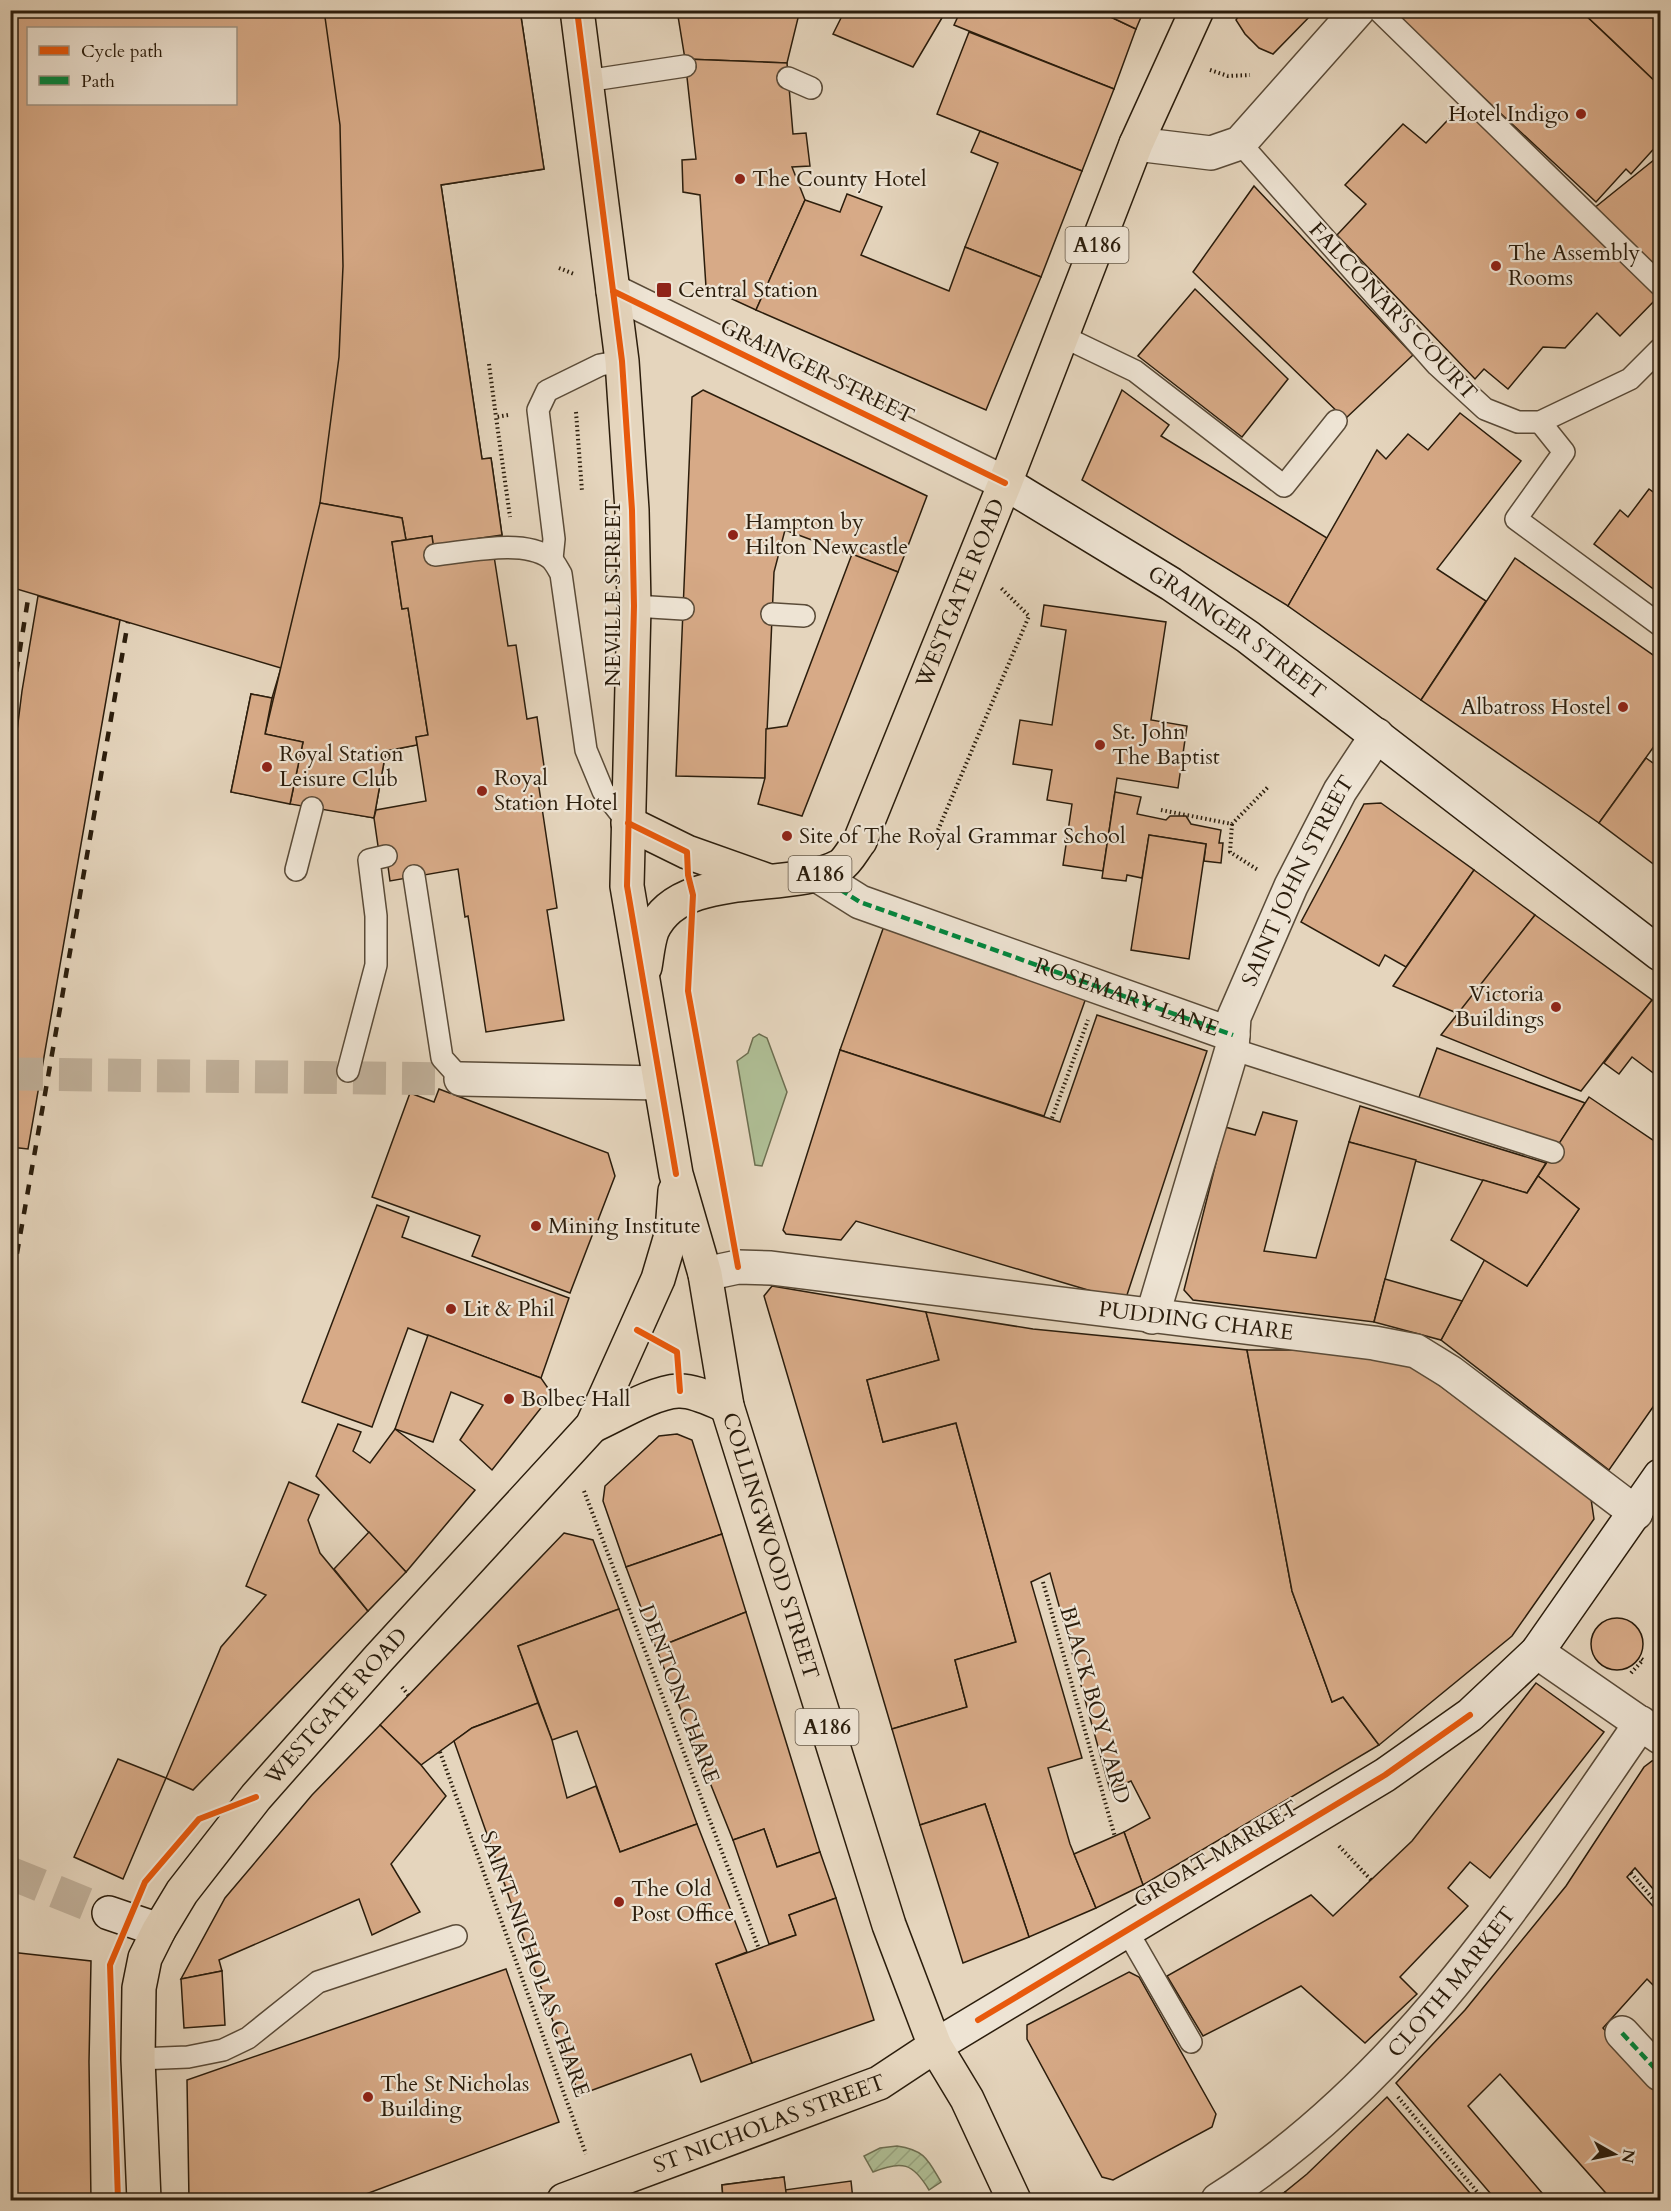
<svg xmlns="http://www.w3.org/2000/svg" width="1671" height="2211" viewBox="0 0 1671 2211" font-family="Cardo,serif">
	<defs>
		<pattern id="garden-furrows" width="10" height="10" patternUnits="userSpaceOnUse" patternTransform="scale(1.5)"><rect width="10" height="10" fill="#afbe95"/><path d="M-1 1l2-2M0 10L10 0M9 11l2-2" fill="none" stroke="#97a37f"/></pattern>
	</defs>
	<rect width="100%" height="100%" fill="#e5d5bd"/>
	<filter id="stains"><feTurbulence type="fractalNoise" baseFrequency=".00333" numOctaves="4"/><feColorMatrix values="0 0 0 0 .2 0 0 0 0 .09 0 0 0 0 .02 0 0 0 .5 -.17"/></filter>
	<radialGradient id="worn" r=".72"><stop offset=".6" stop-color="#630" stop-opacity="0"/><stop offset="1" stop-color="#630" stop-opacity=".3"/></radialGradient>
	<polygon fill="#afbe95" stroke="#6d6e50" stroke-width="1.5" points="759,1034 767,1038 787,1092 762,1166 755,1165 737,1061 748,1053 753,1038"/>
	<path fill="url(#garden-furrows)" stroke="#6d6e50" stroke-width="1.5" d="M897,2146C925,2150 928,2160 941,2182L929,2190C913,2163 902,2160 873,2172L864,2156L880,2148Z"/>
	<g fill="#d7aa87" stroke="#2b1d0c" stroke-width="1.5" fill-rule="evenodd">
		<path d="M10,10H520L544,169L441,185L482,459L491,458L502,535L433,545L432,536L392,542L402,609L408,608L428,735L416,737L417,745L386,751L374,818L231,792L251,694L272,698L281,668L10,587ZM28,28H236V104H28Z"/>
		<polygon points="324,10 520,10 544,169 441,185 482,459 491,458 502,535 433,545 432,536 406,540 402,518 320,503 339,357 343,266 340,125"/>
		<polygon points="677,10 791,10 799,14 787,63 685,59"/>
		<polygon points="845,10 945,10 946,11 913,67 833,34"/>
		<polygon points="961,10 1096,10 1136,29 1114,89 954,25"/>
		<polygon points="1096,10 1144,10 1136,29"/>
		<polygon points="1242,10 1316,10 1273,54 1259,48 1245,34 1236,20"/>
		<polygon points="1403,10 1580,10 1660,86 1660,142 1631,174 1626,169 1596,202 1397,17"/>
		<polygon points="1580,10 1660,10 1660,86 1611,39"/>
		<polygon points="969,32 1114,89 1082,171 937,114"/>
		<polygon points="685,59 787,63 793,134 806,133 810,166 792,167 805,200 756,310 706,287 700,195 683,192 682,160 696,159"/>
		<polygon points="1462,105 1658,297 1620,336 1597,313 1565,348 1543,347 1508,389 1484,369 1475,379 1337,235 1366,204 1345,185 1403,124 1426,143"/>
		<polygon points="980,131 1082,171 1041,277 965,247 998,163 971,152"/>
		<polygon points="1660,155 1660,271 1593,209"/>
		<polygon points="1254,186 1413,355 1345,419 1193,272"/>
		<polygon points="847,194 882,207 861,255 949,291 965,247 1041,277 986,410 756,310 805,200 840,212"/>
		<polygon points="1195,289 1288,379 1242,437 1138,356"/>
		<polygon points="703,390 927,496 898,572 785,530 774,572 765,778 676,776 692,397"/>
		<polygon points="1122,390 1169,425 1161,436 1327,538 1288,606 1082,480"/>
		<polygon points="1460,413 1521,461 1437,569 1486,601 1421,700 1288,606 1377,450 1386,459 1408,434 1428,450"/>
		<polygon points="1649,489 1660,497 1660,594 1594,544 1620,510 1628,517"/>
		<polygon points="320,503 402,518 406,540 392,542 402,609 408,608 428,735 416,737 417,745 386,751 374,818 290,804 303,742 265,734"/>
		<polygon points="432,536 436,565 494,556 508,646 516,645 527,719 537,717 546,780 538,781 557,908 547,910 564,1020 486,1032 468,916 465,917 458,869 390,881 386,852 379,853 374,818 376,810 426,801 416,737 428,735 408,608 402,609 392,542"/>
		<polygon points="852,554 898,572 802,816 758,804 765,778 766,729 787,726"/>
		<polygon points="1515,558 1660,660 1660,738 1599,823 1421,700"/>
		<polygon points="38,596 120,620 28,1149 10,1147 10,787 22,691"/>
		<polygon points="1044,605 1166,622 1151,720 1187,726 1178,788 1117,778 1103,871 1063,865 1072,804 1047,800 1052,770 1013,764 1020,720 1052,725 1066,630 1041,626"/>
		<polygon points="251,694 272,698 265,734 303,742 290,804 231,792"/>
		<polygon points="1646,758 1660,768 1660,869 1599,823"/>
		<polygon points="1115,792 1141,797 1137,814 1166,820 1170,816 1186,816 1191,824 1221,830 1219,843 1223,843 1221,863 1204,861 1206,844 1149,835 1142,878 1127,875 1126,881 1102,878"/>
		<polygon points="1381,803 1474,870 1406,967 1385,955 1379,966 1301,922 1364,804"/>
		<polygon points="1149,835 1206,844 1189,959 1131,950"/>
		<polygon points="1474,870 1535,915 1459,1014 1393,986"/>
		<polygon points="1535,915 1652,1000 1581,1091 1441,1035"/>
		<polygon points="884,926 1087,995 1044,1116 840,1050"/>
		<polygon points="1652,1000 1660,1006 1660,1078 1632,1057 1619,1074 1604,1063"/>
		<polygon points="1097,1015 1207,1051 1125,1301 856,1221 841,1240 786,1234 783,1230 840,1050 1060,1122"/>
		<polygon points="1437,1048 1585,1103 1558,1146 1418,1100"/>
		<polygon points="439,1089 608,1153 615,1176 570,1293 472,1256 480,1236 372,1197 410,1093 434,1102"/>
		<polygon points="1589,1097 1660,1145 1660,1397 1609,1470 1441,1340 1485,1259 1527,1286 1579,1209 1538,1176"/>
		<polygon points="1360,1106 1546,1163 1527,1193 1349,1142"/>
		<polygon points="1263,1112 1297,1121 1264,1251 1316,1258 1349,1142 1416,1160 1374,1322 1193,1300 1184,1290 1225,1127 1255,1135"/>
		<polygon points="1538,1176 1579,1209 1527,1286 1451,1240 1483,1180 1527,1193"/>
		<polygon points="377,1205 409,1217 402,1237 569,1298 541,1378 408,1328 372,1427 302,1402"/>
		<polygon points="1385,1279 1462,1301 1441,1340 1374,1322"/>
		<polygon points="772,1286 926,1312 939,1360 867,1380 883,1442 956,1423 1016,1642 955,1660 967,1707 892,1729 764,1296"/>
		<polygon points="926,1312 1033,1329 1247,1350 1292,1591 1332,1702 1343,1697 1379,1745 1143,1885 1124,1832 1150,1818 1131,1781 1110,1790 1050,1573 1031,1582 1082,1758 1048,1768 1070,1844 1096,1908 1029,1937 985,1804 920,1825 892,1729 967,1707 955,1660 1016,1642 956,1423 883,1442 867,1380 939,1360"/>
		<polygon points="428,1335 541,1378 552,1394 492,1470 460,1440 483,1405 451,1392 433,1442 395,1429"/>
		<polygon points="1247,1350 1336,1350 1426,1365 1423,1373 1591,1499 1594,1519 1512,1636 1379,1745 1343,1697 1332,1702 1292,1591"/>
		<polygon points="338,1424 361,1432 353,1451 370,1463 395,1429 475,1490 406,1572 316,1476"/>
		<polygon points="677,1434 692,1440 722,1534 626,1567 603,1501 605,1486 659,1436"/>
		<polygon points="289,1482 319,1495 308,1520 320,1553 368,1611 193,1790 166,1778 221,1647 266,1595 246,1586"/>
		<polygon points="369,1532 406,1572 368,1611 334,1569"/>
		<polygon points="564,1533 593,1540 619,1609 518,1646 538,1703 472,1728 421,1765 380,1725"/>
		<polygon points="722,1534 746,1612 656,1648 626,1567"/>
		<polygon points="619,1609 697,1824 620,1852 577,1731 552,1740 518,1646"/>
		<polygon points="746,1612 820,1852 777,1867 764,1829 733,1840 656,1648"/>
		<circle cx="1617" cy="1644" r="26"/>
		<polygon points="1536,1683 1604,1732 1490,1878 1470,1862 1448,1888 1468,1906 1400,1977 1417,1994 1365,2043 1301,1986 1203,2036 1167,1976 1311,1895 1333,1916 1412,1841"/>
		<polygon points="538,1703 552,1740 567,1798 596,1786 620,1852 697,1824 747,1952 716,1964 752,2063 701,2082 691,2054 579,2095 454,1741 472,1728"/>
		<polygon points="380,1725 421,1765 446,1796 391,1864 420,1912 372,1935 359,1899 219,1960 222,1971 181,1979 225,1898 312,1795"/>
		<polygon points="118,1759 166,1778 123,1879 74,1857"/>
		<polygon points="1660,1759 1660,1897 1635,1868 1627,1877 1660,1914 1660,1992 1647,1979 1603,2028 1660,2092 1660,2200 1612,2200 1500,2074 1468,2106 1548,2200 1496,2200 1396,2083 1465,2010 1566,1886 1644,1767 1652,1761"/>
		<polygon points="985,1804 1029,1937 963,1963 920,1825"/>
		<polygon points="764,1829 777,1867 820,1852 836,1898 789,1915 796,1935 769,1944 733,1840"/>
		<polygon points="1124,1832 1143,1885 1096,1908 1074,1854"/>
		<polygon points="836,1898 874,2020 752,2063 716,1964 796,1935 789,1915"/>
		<polygon points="10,1952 91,1961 89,2062 91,2200 13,2200 10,2186"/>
		<polygon points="506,1969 559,2122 350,2200 189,2200 187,2080"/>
		<polygon points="222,1971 225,2025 184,2028 181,1979"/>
		<polygon points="1129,1972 1139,1977 1216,2114 1212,2127 1113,2180 1102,2177 1027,2039 1027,2025"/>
		<polygon points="1387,2097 1476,2200 1290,2200 1285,2192 1307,2174"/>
		<polygon points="784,2177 785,2190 851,2181 853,2200 704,2200 723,2198 722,2185"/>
		<polygon points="784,2177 787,2200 723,2200 722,2185"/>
		<polygon points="1285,2192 1290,2200 1272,2200"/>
	</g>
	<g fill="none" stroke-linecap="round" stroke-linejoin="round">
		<polyline stroke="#c0b09a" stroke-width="33" stroke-dasharray="33 16" stroke-linecap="butt" points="10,1074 461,1079"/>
		<polyline stroke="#c0b09a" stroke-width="33" stroke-dasharray="33 16" stroke-linecap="butt" points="10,1873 109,1913"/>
		<defs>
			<g id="lane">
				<polyline points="1378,10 1660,285"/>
				<polyline points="788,78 811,88"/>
				<polyline points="586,81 685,66"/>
				<polyline points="1240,143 1437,365 1485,409 1518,422 1540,422 1630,379 1660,349"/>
				<polyline points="1062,336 1135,371 1284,486 1336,421"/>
				<polyline points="1540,422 1564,452 1516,519 1660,625"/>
				<path d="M435,555C467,552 523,538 550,558C555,562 558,569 561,574L586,750L603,791L628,823"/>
				<polyline points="552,559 554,539 538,410 547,391 600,365 622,361"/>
				<polyline points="634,606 683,609"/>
				<polyline points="772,614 804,616"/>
				<polyline points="296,870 312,808"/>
				<polyline points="414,876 442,1058 461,1079"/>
				<polyline points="1232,1049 1553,1152"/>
				<polyline points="348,1071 376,965 376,916 369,860 386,856"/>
				<polyline points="1126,1929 1191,2042"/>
				<polyline points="138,2059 188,2057 223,2050 248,2038 318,1982 456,1936"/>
			</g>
			<g id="street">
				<polyline points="1136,144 1211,153 1240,143 1358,10"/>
				<polyline points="613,291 1005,483"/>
				<polyline points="817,875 860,902 1233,1035"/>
				<polyline points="461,1079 660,1083"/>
				<path id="s1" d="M705,1274L738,1267L771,1268L1374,1343L1416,1351L1450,1372L1636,1513"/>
				<path id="s2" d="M1152,1317L1232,1049L1234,1017L1291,886L1340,791L1377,735"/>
				<polyline points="1537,1652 1660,1737"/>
				<polyline points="1622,2033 1660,2074"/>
				<path id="s3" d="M1218,2200C1403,2082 1519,1900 1641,1723"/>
			</g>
			<g id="secondary">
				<path id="s4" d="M1005,483L1171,584L1248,637L1660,954"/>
				<polyline points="109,1913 159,1930"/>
				<polyline points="935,2046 1385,1775 1470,1715 1537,1652 1660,1476"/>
			</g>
			<g id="primary">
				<path id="s5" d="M577,10L622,361L632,510L634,606L627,886L676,1174L705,1274L727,1406L889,1925L935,2046L967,2099L1014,2200"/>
				<polyline points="628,823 687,852 766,880"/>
				<path id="s6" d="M645,967C647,956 648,942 652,931C680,867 789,894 840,866C848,861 854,848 860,841L1005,483L1136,144L1197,10"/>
				<path d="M592,1426C615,1416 653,1392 678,1391C694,1390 712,1400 727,1406"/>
				<path id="s7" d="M144,2200L138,2059L139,1988L145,1958L159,1930L182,1892L256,1797L379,1658L592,1426L658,1279L672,1232L675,1191"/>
				<path id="s8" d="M564,2200L879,2083L935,2046"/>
			</g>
		</defs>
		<use href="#lane" stroke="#5a4b38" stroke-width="24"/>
		<use href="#street" stroke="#5a4b38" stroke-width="36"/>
		<use href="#secondary" stroke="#2b1d0c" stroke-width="36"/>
		<use href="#primary" stroke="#2b1d0c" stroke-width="36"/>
		<g stroke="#2b1d0c" stroke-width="4" stroke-dasharray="1.5 3" stroke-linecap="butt">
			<polyline points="1210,70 1228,76 1250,75"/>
			<polyline points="559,268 574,274"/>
			<polyline points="489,364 496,417"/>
			<polyline points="576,412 582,491"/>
			<polyline points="508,415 496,417 510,517"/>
			<polyline points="1161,810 1232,824 1268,787"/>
			<polyline points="1232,824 1230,852 1258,870"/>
			<polyline points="938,830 1029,616 1001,588"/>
			<polyline points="1052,1118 1088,1020"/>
			<polyline points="584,1491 759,1949"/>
			<polyline points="1043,1582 1115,1837"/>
			<polyline points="1631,1673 1643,1660 1639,1657"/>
			<polyline points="402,1687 409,1696"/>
			<polyline points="440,1752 586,2154"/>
			<polyline points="1339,1846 1371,1880"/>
			<polyline points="1631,1873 1660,1907"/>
			<polyline points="1398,2097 1484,2200"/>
		</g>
		<use href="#lane" stroke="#eee4d4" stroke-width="21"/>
		<use href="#street" stroke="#eee4d4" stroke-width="33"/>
		<use href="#secondary" stroke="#eee4d4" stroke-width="33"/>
		<use href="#primary" stroke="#e5d5bd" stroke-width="33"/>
		<g stroke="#2b1d0c" stroke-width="4.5" stroke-dasharray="10 10" stroke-linecap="butt">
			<polyline points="10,711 29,593"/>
			<polyline points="10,1293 128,622"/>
		</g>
		<g stroke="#00873e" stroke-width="4.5" stroke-dasharray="9 4.5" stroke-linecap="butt">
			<path id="s9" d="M817,875L860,902L1233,1035"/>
			<polyline points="1622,2033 1660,2074"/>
		</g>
		<defs>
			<g id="cycleway">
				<polyline points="577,10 622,361 632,510 634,606 627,886 676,1174"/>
				<polyline points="613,291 1005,483"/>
				<polyline points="628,823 687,852 688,875 693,895 688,991 738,1267"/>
				<polyline points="637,1330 677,1352 680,1391"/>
				<polyline points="978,2020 1385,1775 1470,1715"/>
				<polyline points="118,2200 110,1965 145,1882 199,1819 256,1797"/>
			</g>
		</defs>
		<use href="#cycleway" stroke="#eee4d4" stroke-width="10"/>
		<use href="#cycleway" stroke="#e8590c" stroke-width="6"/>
	</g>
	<g fill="#8f2418" stroke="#eee4d4" stroke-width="2">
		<circle cx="1581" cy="114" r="6"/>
		<circle cx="740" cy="179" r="6"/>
		<circle cx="1496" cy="266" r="6"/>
		<rect x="656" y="282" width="16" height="16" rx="3"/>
		<circle cx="733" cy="535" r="6"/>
		<circle cx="1623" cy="707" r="6"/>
		<circle cx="1100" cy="745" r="6"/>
		<circle cx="267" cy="767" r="6"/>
		<circle cx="482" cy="791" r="6"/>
		<circle cx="787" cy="836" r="6"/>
		<circle cx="1556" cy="1007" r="6"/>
		<circle cx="536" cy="1226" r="6"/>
		<circle cx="451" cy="1309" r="6"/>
		<circle cx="509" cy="1399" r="6"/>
		<circle cx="619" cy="1902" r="6"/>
		<circle cx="368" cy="2097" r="6"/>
	</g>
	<g text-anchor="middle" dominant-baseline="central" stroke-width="4.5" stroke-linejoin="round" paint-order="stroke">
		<g fill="#eee4d4" stroke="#665948" stroke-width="1.5">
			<rect x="1065.5" y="227" width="63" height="36" rx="4.5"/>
			<rect x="788.5" y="856" width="63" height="36" rx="4.5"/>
			<rect x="795.5" y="1709" width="63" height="36" rx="4.5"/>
		</g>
		<g font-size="21" font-weight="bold" fill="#2b1d0c">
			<text x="1097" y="245">A186</text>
			<text x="820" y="874">A186</text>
			<text x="827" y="1727">A186</text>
		</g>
		<g font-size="22" fill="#2b1d0c" stroke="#eee4d4" text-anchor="start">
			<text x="1569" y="114" text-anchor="end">Hotel Indigo</text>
			<text x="752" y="179">The County Hotel</text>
			<text x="1508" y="253">The Assembly<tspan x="1508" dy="25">Rooms</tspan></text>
			<text x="678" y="290">Central Station</text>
			<text x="745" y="522">Hampton by<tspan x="745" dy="25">Hilton Newcastle</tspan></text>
			<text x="1611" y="707" text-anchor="end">Albatross Hostel</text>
			<text x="1112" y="732">St. John<tspan x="1112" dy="25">The Baptist</tspan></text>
			<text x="279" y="754">Royal Station<tspan x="279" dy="25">Leisure Club</tspan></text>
			<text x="494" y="778">Royal<tspan x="494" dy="25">Station Hotel</tspan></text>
			<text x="799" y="836">Site of The Royal Grammar School</text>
			<text x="1544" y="994" text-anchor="end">Victoria<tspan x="1544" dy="25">Buildings</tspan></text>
			<text x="548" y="1226">Mining Institute</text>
			<text x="463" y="1309">Lit &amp; Phil</text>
			<text x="521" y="1399">Bolbec Hall</text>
			<text x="631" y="1889">The Old<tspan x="631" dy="25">Post Office</tspan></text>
			<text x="380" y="2084">The St Nicholas<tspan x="380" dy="25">Building</tspan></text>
		</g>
		<g font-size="22" fill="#2b1d0c" stroke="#eee4d4">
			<text transform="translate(1393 311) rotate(47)">FALCONAR'S COURT</text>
			<text transform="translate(817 371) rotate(26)">GRAINGER STREET</text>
			<text stroke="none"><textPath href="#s6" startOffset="543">WESTGATE ROAD</textPath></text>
			<text transform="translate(613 593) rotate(-90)">NEVILLE STREET</text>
			<text stroke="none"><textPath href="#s4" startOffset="276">GRAINGER STREET</textPath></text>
			<text stroke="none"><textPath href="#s2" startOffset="462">SAINT JOHN STREET</textPath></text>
			<text stroke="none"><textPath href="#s9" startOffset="334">ROSEMARY LANE</textPath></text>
			<text stroke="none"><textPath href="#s1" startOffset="495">PUDDING CHARE</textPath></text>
			<text stroke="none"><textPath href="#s5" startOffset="1556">COLLINGWOOD STREET</textPath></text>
			<text transform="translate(679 1694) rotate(69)">DENTON CHARE</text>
			<text transform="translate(1095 1705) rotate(74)">BLACK BOY YARD</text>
			<text stroke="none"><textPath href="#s7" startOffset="560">WESTGATE ROAD</textPath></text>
			<text transform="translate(1216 1854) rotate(-31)">GROAT MARKET</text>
			<text transform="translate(535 1964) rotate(70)">SAINT NICHOLAS CHARE</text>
			<text stroke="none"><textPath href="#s3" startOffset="321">CLOTH MARKET</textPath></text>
			<text stroke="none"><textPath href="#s8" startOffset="219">ST NICHOLAS STREET</textPath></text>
		</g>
	</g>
	<rect width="1671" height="2211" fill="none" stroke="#e5d5bd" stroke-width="36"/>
	<rect x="12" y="12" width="1647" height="2187" fill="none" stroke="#2b1d0c" stroke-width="3"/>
	<rect x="18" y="18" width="1635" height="2175" fill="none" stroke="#2b1d0c" stroke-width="1.5"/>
	<rect x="27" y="27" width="210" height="78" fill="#eee4d4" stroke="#a09484" stroke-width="1.5"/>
	<rect x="39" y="46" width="30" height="9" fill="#e8590c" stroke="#a09484" stroke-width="1.5"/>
	<text x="81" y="57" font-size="18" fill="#2b1d0c">Cycle path</text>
	<rect x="39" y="76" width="30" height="9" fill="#00873e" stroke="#a09484" stroke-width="1.5"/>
	<text x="81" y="87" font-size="18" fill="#2b1d0c">Path</text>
	<g transform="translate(1614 2154) rotate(99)" stroke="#eee4d4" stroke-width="4.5" paint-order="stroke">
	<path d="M0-4.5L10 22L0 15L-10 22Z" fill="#2b1d0c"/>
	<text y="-9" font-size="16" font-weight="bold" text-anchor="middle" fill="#2b1d0c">N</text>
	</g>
	<rect width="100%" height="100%" filter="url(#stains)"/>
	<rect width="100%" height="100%" fill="url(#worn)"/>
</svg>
